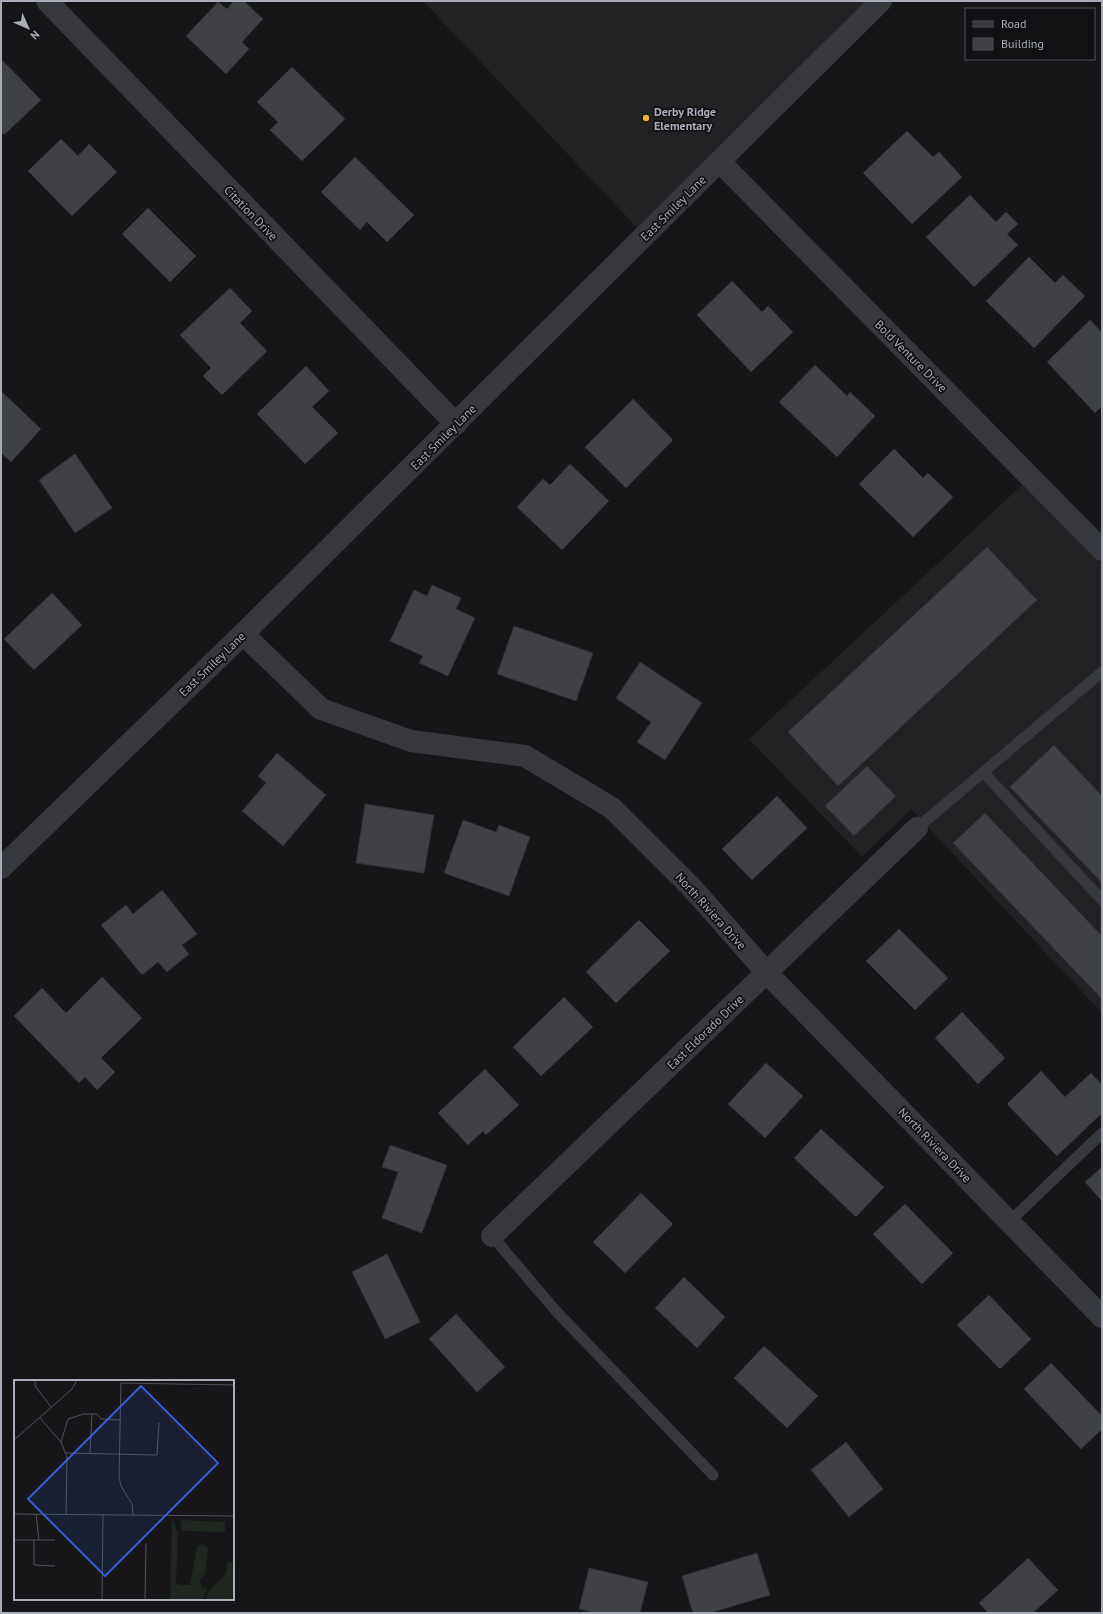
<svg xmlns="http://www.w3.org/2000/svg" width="1103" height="1614" viewBox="0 0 1103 1614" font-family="'PT Sans',sans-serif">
	<rect width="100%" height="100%" fill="#161618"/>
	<g fill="#222225">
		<polygon points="423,1 870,1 645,236"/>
		<polygon points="1022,485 1102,565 1102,1013 911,809 862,857 749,739"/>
	</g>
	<g fill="#404145" stroke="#303034">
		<polygon points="234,1 244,1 263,19 242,42 249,49 226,74 186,36 218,2 227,9"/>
		<polygon points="1,59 41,100 4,135 1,132"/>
		<polygon points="292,67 345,119 302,161 270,130 278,122 257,102"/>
		<polygon points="907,131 933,157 939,152 962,177 912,224 863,173"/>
		<polygon points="61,139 78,156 89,144 117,172 72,216 28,171"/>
		<polygon points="355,157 414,215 387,242 367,222 360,230 321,192"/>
		<polygon points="970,195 996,222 1006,212 1018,224 1007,234 1018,245 974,287 926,237"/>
		<polygon points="148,208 196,256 170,282 122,234"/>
		<polygon points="1029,257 1055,283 1063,275 1085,296 1034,348 986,301"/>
		<polygon points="732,281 762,312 768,306 793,332 751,372 697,315"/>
		<polygon points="230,288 252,311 240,323 267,351 222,395 203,376 211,368 180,335"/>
		<polygon points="1090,320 1102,333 1102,406 1095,413 1047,362"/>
		<polygon points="815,365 847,396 850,392 875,416 837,457 779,402"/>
		<polygon points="306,366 329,391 312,407 338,433 305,464 257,414"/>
		<polygon points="1,391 41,429 11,462 1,453"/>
		<polygon points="633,399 673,440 626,488 585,447"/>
		<polygon points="894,449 923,478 928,473 953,497 913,537 859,484"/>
		<polygon points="75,454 112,508 75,533 39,480"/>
		<polygon points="570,464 609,501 562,550 517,507 543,479 550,485"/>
		<polygon points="987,547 1037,600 838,786 788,732"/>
		<polygon points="432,585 461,598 456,609 475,618 448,676 419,663 423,656 390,641 414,590 427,596"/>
		<polygon points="52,593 82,625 34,670 4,639"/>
		<polygon points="514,626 593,653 576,701 497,674"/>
		<polygon points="640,662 702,703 665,760 637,742 651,722 616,698"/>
		<polygon points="1054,745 1102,796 1102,883 1010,787"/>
		<polygon points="277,753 326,795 283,846 242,811 266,783 258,776"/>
		<polygon points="867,766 896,796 854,836 825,806"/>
		<polygon points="777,796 807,828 752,880 722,849"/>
		<polygon points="365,804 434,815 424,873 356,863"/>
		<polygon points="985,813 1102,936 1102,999 953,843"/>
		<polygon points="463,820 496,832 499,825 530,837 509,896 444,873"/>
		<polygon points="162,890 197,934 182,945 189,954 167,972 158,962 142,975 101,925 126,905 133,914"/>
		<polygon points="639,920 670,951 616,1003 586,972"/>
		<polygon points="899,929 948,978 915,1010 866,961"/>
		<polygon points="102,977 142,1018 101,1058 115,1072 97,1090 85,1077 79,1083 14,1016 42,988 66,1013"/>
		<polygon points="564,997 593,1027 541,1076 513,1047"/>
		<polygon points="962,1012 1005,1058 978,1084 935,1038"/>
		<polygon points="766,1063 803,1096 765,1138 728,1104"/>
		<polygon points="485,1069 519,1105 486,1135 483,1131 468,1145 438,1113"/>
		<polygon points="1041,1071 1065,1097 1091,1073 1102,1085 1102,1113 1057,1156 1007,1104"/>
		<polygon points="821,1129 884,1187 856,1217 794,1158"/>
		<polygon points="390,1145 447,1165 422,1233 382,1218 398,1172 382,1167"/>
		<polygon points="1102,1167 1102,1201 1085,1182"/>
		<polygon points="641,1193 673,1224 625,1273 593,1242"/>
		<polygon points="905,1204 953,1253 922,1284 873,1234"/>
		<polygon points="387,1254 420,1322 385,1339 352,1272"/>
		<polygon points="684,1277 725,1317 697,1348 655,1308"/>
		<polygon points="989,1295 1031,1339 1000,1369 957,1325"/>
		<polygon points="456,1314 505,1367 477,1392 429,1339"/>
		<polygon points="764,1346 818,1396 787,1428 734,1378"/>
		<polygon points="1051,1363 1102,1416 1102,1429 1081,1449 1024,1389"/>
		<polygon points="846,1442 883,1489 849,1517 811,1470"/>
		<polygon points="757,1553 770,1595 710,1613 693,1613 682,1576"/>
		<polygon points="1028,1558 1058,1590 1033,1613 988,1613 979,1603"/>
		<polygon points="589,1568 648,1582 640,1613 594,1613 579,1609"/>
	</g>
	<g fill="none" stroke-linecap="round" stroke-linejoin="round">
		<g stroke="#37383d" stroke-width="11">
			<polyline points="983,772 1102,900"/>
			<polyline points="917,828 1102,672"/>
			<polyline points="1009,1222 1102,1133"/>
			<polyline points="492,1236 556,1311 713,1475"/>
		</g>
		<g stroke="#37383d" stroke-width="22">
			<polyline points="47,1 456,424"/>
			<polyline points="720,162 1102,550"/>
			<polyline points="243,634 321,709 411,741 525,756 612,808 693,889 767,973 1102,1317"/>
			<polyline points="492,1236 917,828"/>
		</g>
		<polyline stroke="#37383d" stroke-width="22" points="1,868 243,634 881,1"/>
	</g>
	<circle fill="#f2b134" stroke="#111113" stroke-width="1.5" cx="646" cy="118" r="4"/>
	<g text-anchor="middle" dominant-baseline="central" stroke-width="3.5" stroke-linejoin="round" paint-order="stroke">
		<g font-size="12" font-weight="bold" fill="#a8adb8" stroke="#111113" text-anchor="start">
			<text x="654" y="111">Derby Ridge<tspan x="654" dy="14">Elementary</tspan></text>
		</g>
		<g font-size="12" fill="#a8adb8" stroke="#111113">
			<text transform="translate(673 208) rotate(-45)">East Smiley Lane</text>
			<text transform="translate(251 213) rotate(46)">Citation Drive</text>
			<text transform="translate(911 356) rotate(45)">Bold Venture Drive</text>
			<text transform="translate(443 437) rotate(-45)">East Smiley Lane</text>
			<text transform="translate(212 664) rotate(-44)">East Smiley Lane</text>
			<text transform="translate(711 911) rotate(48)">North Riviera Drive</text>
			<text transform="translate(705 1032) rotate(-44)">East Eldorado Drive</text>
			<text transform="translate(935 1145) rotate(46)">North Riviera Drive</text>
		</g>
	</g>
	<g transform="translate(14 1380)">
		<rect width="220" height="220" fill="#161618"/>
		<path d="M158,138L164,154L162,202L165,205H176L183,166L189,164L194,168L191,194L185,200L188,207L193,209L188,220H156ZM166,140L211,142V152L168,151ZM213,182H220L219,216L216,220H192L195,211L212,194Z" fill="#1e261f"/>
		<path fill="none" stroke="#505258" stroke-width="1" d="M21,0V6L37,27M26,38L47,62L53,77L52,134M220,50V100M0,60L58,9L63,0M47,62L54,39L70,34H83L87,39L106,40M51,73L143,75L145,43M76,73L78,34M0,134L220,136M119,135L118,124L107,106L105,97L107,3L220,5M0,160H25L22,134M20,160V185L41,186M25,160H41M88,220L89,134M131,220L132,163"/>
		<path fill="#325cd3" fill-opacity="0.15" stroke="#325cd3" stroke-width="2" d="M127,6L204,83L91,196L14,119Z"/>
		<rect width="220" height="220" fill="none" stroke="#a8adb8" stroke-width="2"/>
	</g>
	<rect width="1103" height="1614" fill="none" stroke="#a8adb8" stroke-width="4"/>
	<rect x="965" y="8" width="130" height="52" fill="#111113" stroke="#4d4f55"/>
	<rect x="973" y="21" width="20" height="6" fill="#37383d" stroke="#4d4f55"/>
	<text x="1001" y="28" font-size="12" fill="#a8adb8">Road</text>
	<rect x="973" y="38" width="20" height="12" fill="#404145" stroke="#4d4f55"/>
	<text x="1001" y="48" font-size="12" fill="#a8adb8">Building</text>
	<g transform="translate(28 28) rotate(135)" stroke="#111113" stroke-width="3" paint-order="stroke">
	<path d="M0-3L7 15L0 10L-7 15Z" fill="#a8adb8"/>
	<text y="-6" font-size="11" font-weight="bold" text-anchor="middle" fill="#a8adb8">N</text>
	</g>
</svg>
